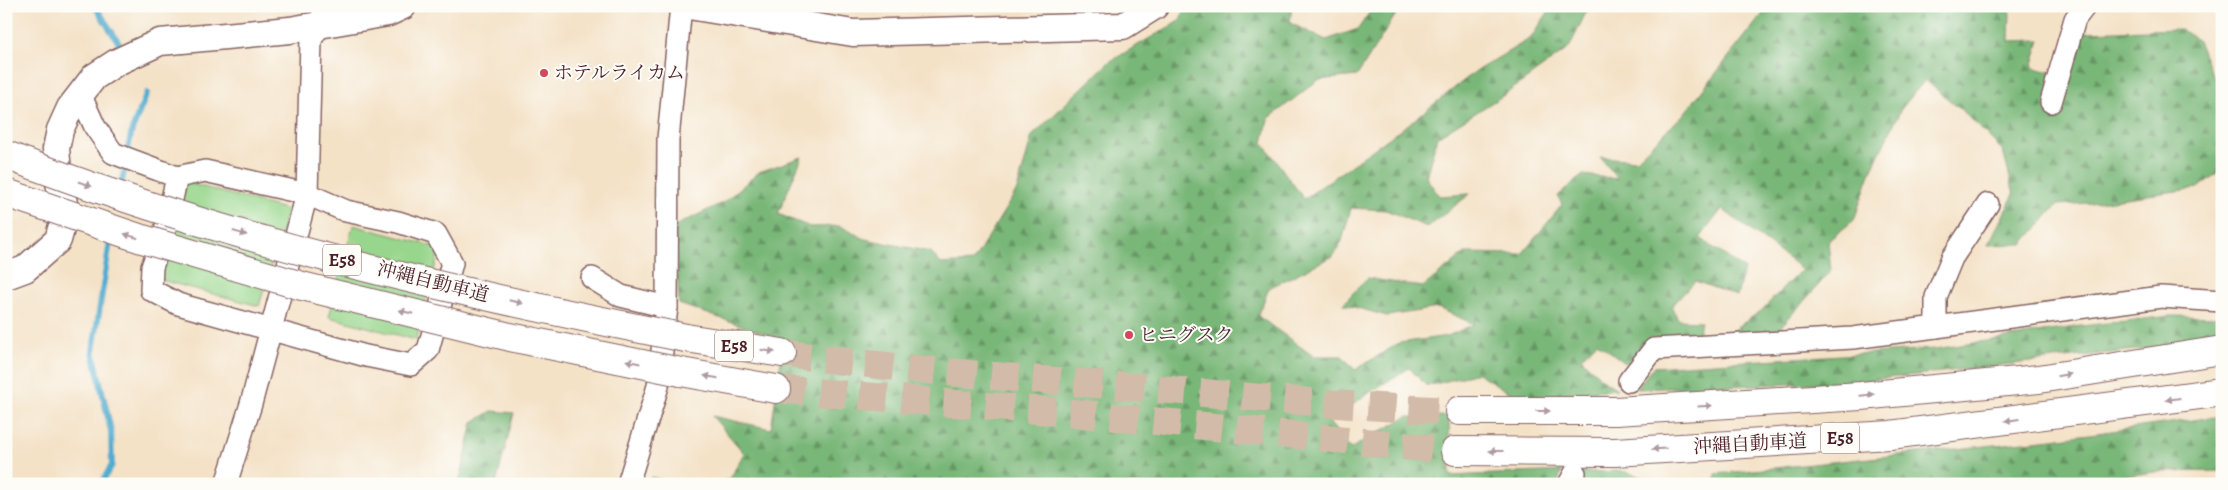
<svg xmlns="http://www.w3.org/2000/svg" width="2228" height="490" viewBox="0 0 2228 490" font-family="Alegreya,'Noto Serif JP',serif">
	<defs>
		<pattern id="forest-firs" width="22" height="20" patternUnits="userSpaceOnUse" patternTransform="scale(1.25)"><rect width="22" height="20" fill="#79b778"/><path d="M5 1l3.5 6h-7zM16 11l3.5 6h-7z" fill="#659463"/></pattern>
	</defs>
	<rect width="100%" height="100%" fill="#fdfcf7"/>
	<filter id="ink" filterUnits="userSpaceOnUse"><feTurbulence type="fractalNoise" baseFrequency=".02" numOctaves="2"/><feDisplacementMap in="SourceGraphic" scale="10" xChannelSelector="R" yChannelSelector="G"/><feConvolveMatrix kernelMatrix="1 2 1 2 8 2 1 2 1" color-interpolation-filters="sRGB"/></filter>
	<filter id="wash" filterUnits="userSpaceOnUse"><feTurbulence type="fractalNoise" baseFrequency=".0096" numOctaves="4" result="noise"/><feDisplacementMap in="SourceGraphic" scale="20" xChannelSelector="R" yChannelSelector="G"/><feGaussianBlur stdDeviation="1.12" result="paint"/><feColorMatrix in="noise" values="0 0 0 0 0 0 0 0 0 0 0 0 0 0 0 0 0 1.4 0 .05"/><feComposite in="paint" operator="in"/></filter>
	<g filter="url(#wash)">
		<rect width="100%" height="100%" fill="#f4e2c7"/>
		<g fill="#97d68c" stroke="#707a5c">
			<polygon points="185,182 288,210 259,306 157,279"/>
			<polygon points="353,225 440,248 416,340 329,317"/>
		</g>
		<g fill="url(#forest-firs)" stroke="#626b52">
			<polygon points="1187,6 1292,6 1290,23 1326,40 1358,29 1374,6 1401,6 1357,76 1318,80 1268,119 1263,143 1304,199 1410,123 1476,71 1531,38 1552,6 1589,6 1569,48 1507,93 1437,137 1426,177 1439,196 1470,194 1427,227 1386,210 1351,208 1342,241 1333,256 1269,288 1258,316 1313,356 1342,356 1355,370 1399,343 1448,336 1474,324 1438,308 1387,316 1343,304 1367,278 1423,287 1465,253 1522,254 1562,205 1558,196 1583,175 1618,179 1600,157 1636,160 1683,115 1769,6 2031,6 2010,10 2009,41 2040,40 2032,67 2068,77 2083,32 2181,29 2198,41 2213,76 2222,68 2222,109 2216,122 2222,129 2222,169 2198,188 2090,203 2057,205 2023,244 1988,245 2014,194 2003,151 1965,113 1925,80 1901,109 1871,171 1854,220 1828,241 1831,271 1775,333 1723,337 1761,311 1802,269 1722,209 1700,238 1744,269 1737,296 1695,281 1671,307 1679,320 1701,321 1698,336 1651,342 1628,365 1597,342 1581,358 1602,379 1617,389 1518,398 1478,373 1427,386 1409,368 1364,396 1329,422 1350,449 1406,417 1449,416 1450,476 1562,471 1557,484 711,484 730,479 744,453 712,416 771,429 784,340 679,304 675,226 724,202 759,172 802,157 778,214 810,227 840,226 865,239 931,252 941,264 973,262 1017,190 1032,136 1109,62 1179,21"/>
			<polygon points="2171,316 2222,317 2222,337 2153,348 1853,382 1636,389 1653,367 1936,349 2081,326"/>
			<polygon points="492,411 514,413 496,484 459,484 473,422"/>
			<polygon points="2222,416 2222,471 2153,472 2075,484 1714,484 1716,474 2053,439"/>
			<polygon points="1622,471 1667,484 1580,484 1580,472"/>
			<polygon points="651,477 681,484 648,484"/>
		</g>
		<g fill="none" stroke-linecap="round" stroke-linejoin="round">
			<g stroke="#51accf" stroke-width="6">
				<polyline points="95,6 119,43"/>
				<polyline points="128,149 132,130 147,93"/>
				<polyline points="120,188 124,172"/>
				<polyline points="101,484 112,465 111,431 93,351 111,235"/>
			</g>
		</g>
	</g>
	<g filter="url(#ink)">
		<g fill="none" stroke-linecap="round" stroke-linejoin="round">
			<g stroke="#d2bba8" stroke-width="28" stroke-dasharray="28 14" stroke-linecap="butt">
				<path d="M782,353C899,370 1018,378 1135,387C1243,396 1351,407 1459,411"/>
				<polyline points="776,389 1084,414 1455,451"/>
			</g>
			<defs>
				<g id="minor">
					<polyline points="80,94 95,127 113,153 177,177 165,230 152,267 151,290 178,304 366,356 411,365 428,350 452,263 436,234 398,222 346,211 307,194 205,171 177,177"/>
					<polyline points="2051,102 2075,19 2085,6"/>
					<polyline points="592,278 621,296 667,307"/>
					<polyline points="1936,327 1936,297 1952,258 1988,204"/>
					<polyline points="1629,381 1654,349 1853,338 2161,297 2222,301"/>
					<polyline points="226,484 251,404 307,194 311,40 321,23 324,6"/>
					<polyline points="628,484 658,386 667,307 668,139 681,6"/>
					<polyline points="1569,484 1575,473"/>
				</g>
				<g id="tertiary">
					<polyline points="689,6 853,33 1123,26 1155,6"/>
					<polyline points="6,276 25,269 58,240 66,211 59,183 56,149 60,130 70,108 94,77 117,62 160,42 290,30 388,13 403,6"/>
				</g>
				<g id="motorway">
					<polyline points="686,338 782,353"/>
					<polyline points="681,372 776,389"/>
					<polyline points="1459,411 1616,411 1861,396 2039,379 2222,350"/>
					<polyline points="1455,451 1615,452 1890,435 2222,392"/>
				</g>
			</defs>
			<use href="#minor" stroke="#866362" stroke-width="24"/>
			<use href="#tertiary" stroke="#866362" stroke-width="29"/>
			<use href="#motorway" stroke="#866362" stroke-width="30"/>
			<use href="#minor" stroke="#fff" stroke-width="21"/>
			<use href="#tertiary" stroke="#fff" stroke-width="26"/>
			<use href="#motorway" stroke="#fff" stroke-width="28"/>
			<defs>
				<g id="motorway-bridge">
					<path d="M6,155C224,240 457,293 686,338"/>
					<polyline points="6,193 139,238 302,286 510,337 681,372"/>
				</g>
			</defs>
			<use href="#motorway-bridge" stroke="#866362" stroke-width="30" stroke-linecap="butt"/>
			<use href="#motorway-bridge" stroke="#fff" stroke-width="28"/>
		</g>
		<defs><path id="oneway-solid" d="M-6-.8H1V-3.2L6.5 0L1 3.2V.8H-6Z" transform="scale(1.25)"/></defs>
		<g fill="#ae9aa0">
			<use href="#oneway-solid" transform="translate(85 184) rotate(19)"/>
			<use href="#oneway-solid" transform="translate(240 233) rotate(16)"/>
			<use href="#oneway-solid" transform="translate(131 236) rotate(-162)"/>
			<use href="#oneway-solid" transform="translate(516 302) rotate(13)"/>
			<use href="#oneway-solid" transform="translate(406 312) rotate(-166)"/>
			<use href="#oneway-solid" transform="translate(768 351) rotate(9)"/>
			<use href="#oneway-solid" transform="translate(633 362) rotate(-168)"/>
			<use href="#oneway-solid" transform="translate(2064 375) rotate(-9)"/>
			<use href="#oneway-solid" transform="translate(711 377) rotate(-170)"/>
			<use href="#oneway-solid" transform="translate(1867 395) rotate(-5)"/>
			<use href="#oneway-solid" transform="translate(2173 399) rotate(172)"/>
			<use href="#oneway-solid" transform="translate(1705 406) rotate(-3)"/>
			<use href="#oneway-solid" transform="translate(1543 411)"/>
			<use href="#oneway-solid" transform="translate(2012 420) rotate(173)"/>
			<use href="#oneway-solid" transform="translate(1659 449) rotate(177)"/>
			<use href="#oneway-solid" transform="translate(1496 451) rotate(-180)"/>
		</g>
	</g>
	<g fill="#d1495b" stroke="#fdfcf7" stroke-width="2">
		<circle cx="544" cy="73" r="5"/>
		<circle cx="1129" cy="335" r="5"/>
	</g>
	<g text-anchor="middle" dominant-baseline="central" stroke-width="4" stroke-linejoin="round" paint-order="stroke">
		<g fill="#fdfcf7" stroke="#806168" stroke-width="1">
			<rect x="323" y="244.5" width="38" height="31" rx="4"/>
			<rect x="715" y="330.5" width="38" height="31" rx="4"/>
			<rect x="1821" y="422.5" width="38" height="31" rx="4"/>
		</g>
		<g font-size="18" font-weight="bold" fill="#4a1f2b">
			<text x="342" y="260">E58</text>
			<text x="734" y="346">E58</text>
			<text x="1840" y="438">E58</text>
		</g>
		<g font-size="19" fill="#4a1f2b" stroke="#fdfcf7" text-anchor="start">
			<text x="554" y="73">ホテルライカム</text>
			<text x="1139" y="335">ヒニグスク</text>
		</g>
		<g font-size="19" fill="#4a1f2b" stroke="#fdfcf7">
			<text transform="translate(433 282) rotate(14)">沖縄自動車道</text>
			<text transform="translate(1750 444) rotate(-3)">沖縄自動車道</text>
		</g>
	</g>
	<rect width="2228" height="490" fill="none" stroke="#fdfcf7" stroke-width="25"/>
</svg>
